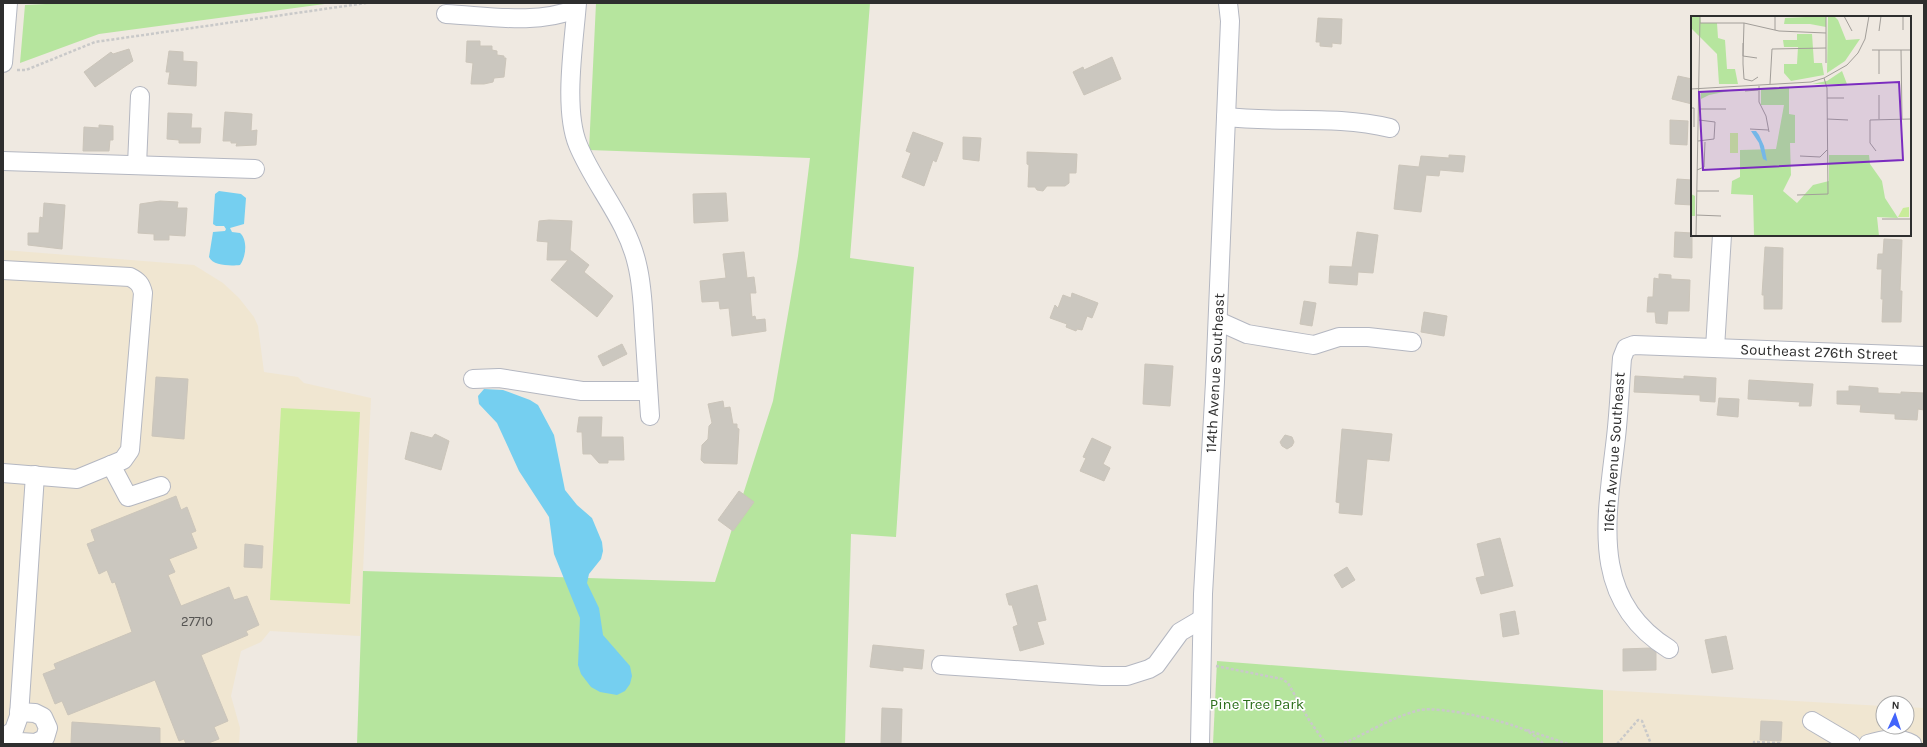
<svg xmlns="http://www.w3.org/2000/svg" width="1927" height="747" viewBox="0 0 1927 747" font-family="Karla,sans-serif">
	<rect width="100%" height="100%" fill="#efe9e1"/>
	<g fill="#f0e6d1">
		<polygon points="4,250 194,265 223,283 239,298 254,317 258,326 264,372 298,377 304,383 371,398 360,636 270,631 261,642 241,651 231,696 240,728 239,744 3,744"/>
		<polygon points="1603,690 1883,706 1883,727 1907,727 1907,707 1924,708 1924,744 1603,744"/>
	</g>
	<g fill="#b6e59e">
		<polygon points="67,3 332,3 99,34 20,63 25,5"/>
		<polygon points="596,3 870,3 850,258 914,267 896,537 851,534 845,744 357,744 363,571 715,582 773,401 798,256 810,158 589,150"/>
		<polygon points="1217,661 1603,690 1603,744 1213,744"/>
	</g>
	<polygon fill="#c9ec9a" points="281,408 360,412 350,604 270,600"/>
	<g fill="#75cff0">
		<path d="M219,191L241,194L246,198L244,224L230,228L232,232L240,233C248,240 246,257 240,265C231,266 213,266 209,257L213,232L225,231L226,229L224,226H216L213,224L215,194Z"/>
		<polygon points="484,389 503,390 530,400 538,405 554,435 565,490 577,505 592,518 602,542 603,551 601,559 589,574 587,583 599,608 603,635 630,666 632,676 630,684 625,691 617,695 600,692 591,687 581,674 578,665 580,618 554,554 549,517 519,471 497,423 479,404 478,396"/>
	</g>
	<g fill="#cbc7bf" stroke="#cbc5ba">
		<polygon points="1318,18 1342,19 1341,44 1332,43 1332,47 1320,46 1320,42 1316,42"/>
		<polygon points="467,41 480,41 480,46 492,46 492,50 497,51 497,55 504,56 504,58 506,58 504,77 494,78 493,82 484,84 471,84 473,63 466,62"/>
		<polygon points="129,49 133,61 95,87 84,72 111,52 113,54"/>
		<polygon points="169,51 183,52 183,61 197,62 196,86 168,84 170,72 166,72"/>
		<polygon points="1112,57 1121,79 1084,95 1073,72 1083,67 1084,70"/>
		<polygon points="1678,76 1692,79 1692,104 1672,99"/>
		<polygon points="225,112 252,114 251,131 257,130 256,145 236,146 237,143 231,143 231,141 223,141"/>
		<polygon points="168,113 192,114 191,128 201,128 200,143 179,143 179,140 167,139"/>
		<polygon points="1670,120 1688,121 1687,145 1670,144"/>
		<polygon points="99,125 113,126 113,140 110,140 109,151 83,151 84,127 99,128"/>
		<polygon points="913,132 943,143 936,162 933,160 924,186 902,177 911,153 906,151"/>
		<polygon points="963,137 981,138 979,161 963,159"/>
		<polygon points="1027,152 1077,154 1076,173 1069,173 1069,183 1065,186 1047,186 1043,191 1037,190 1035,187 1028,187 1029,165 1027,164"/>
		<polygon points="1449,155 1465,156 1463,172 1440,170 1439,176 1426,175 1421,212 1394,209 1399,165 1419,167 1421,156 1449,158"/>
		<polygon points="1677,179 1692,180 1692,205 1675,204"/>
		<polygon points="726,193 728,221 694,223 693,194"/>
		<polygon points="160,201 178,202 177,208 187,208 185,236 169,235 169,240 154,240 154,234 138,233 140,204"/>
		<polygon points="44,203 65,205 62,249 28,245 28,233 39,233 40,217 43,218"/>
		<polygon points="549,220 572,221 570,250 589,265 584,272 613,296 597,317 551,280 568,260 547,260 548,242 537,241 539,221"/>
		<polygon points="1357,232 1378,235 1373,273 1358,272 1357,285 1329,283 1330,266 1352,267"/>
		<polygon points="1675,232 1692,233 1692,258 1674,257"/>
		<polygon points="1884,239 1902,240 1900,291 1902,291 1901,322 1882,322 1883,299 1881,299 1882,269 1877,269 1878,254 1883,254"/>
		<polygon points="1765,247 1783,248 1782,309 1764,309 1764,295 1762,295"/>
		<polygon points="744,252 747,278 754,277 756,293 750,293 752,317 755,316 756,320 765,319 766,331 732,336 729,308 720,309 719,301 702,302 700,281 726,278 723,254"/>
		<polygon points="1659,274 1671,275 1671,279 1690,280 1689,311 1668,311 1667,324 1656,323 1655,312 1647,312 1648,297 1653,297 1654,278 1659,279"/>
		<polygon points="1072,293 1098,303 1092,318 1087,316 1082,330 1077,329 1076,331 1066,327 1067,324 1050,318 1055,305 1058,308 1063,295 1071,298"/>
		<polygon points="1304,301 1316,303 1312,326 1300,324"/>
		<polygon points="1424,312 1447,316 1444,336 1421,332"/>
		<polygon points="622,344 627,354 603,366 598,356"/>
		<polygon points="1145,364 1173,366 1170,406 1143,404"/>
		<polygon points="1635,376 1684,379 1684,376 1716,378 1715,402 1700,401 1700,395 1634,392"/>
		<polygon points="156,377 188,379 184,439 152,436"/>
		<polygon points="1749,380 1813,384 1811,406 1799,406 1800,402 1748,399"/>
		<polygon points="1849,386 1878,388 1878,393 1901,394 1901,392 1924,393 1924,410 1918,409 1917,420 1895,419 1895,414 1860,412 1861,405 1837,404 1837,391 1849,391"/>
		<polygon points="1719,398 1739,399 1738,417 1717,415"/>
		<polygon points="723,401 724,408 730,407 733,424 737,424 737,428 739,429 737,464 704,463 701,460 702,445 708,439 709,426 712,423 708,404"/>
		<polygon points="579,417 602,417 601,437 623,437 624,460 608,460 608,463 599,463 591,454 583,454 582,432 577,432"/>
		<polygon points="1342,429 1392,434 1389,461 1367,459 1362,515 1339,513 1340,503 1336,502"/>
		<polygon points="411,432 432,438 435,434 449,441 441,470 405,459"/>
		<polygon points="1285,435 1292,437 1294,442 1292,446 1287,449 1282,446 1280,442"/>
		<polygon points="1092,438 1111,447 1103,464 1110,468 1104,481 1080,471 1086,458 1083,457"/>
		<polygon points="739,491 754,502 733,531 718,520"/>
		<polygon points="176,496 181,510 187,507 196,531 191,533 197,548 169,559 175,572 168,575 181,606 229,587 234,600 247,596 259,625 246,631 248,635 201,655 228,721 214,727 219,739 206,744 186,744 184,739 179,741 155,680 68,715 62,701 55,704 43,674 56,669 54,664 132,632 115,582 112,583 107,570 99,574 87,544 95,541 91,530"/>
		<polygon points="1500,538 1513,586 1481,594 1476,578 1485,576 1477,544"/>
		<polygon points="245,544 263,546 262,568 244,567"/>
		<polygon points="1347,567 1355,580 1342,588 1334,575"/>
		<polygon points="1037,585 1046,620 1037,622 1044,644 1020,651 1013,627 1018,625 1012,605 1009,605 1006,594"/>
		<polygon points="1515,611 1519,634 1503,637 1500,614"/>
		<polygon points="1726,636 1733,669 1712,673 1705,640"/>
		<polygon points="873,645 924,650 922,669 903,667 903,671 870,667"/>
		<polygon points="1651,648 1656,652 1656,670 1623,671 1623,649"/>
		<polygon points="882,708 902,709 901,744 881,744"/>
		<polygon points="1761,721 1782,722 1781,741 1760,740"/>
		<polygon points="72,722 160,728 160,744 71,743"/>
	</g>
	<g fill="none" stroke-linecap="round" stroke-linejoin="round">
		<defs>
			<g id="minor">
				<path d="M577,3C574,42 563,109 578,145C595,186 627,220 637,264C642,284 643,305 644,325C646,355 648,386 650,416"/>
				<path d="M446,14C488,16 536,25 576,9"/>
				<polyline points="3,63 8,3"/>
				<path d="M1226,117C1281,123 1336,115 1390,128"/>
				<polyline points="3,161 255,169"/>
				<polyline points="137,165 140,96"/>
				<path d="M3,270L130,277C138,281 141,284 143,293L130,450L123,460L77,479L3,473"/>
				<polyline points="1218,321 1247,334 1314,345 1339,337 1368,337 1412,342"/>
				<polyline points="1715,348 1722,235"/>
				<polyline points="473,379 499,378 582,391 648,391"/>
				<polyline points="111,465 128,497 161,486"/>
				<path d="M1669,649C1588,599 1607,517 1616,437C1619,411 1620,384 1622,358L1626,348L1634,345L1924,356"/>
				<polyline points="941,665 1102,676 1127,676 1149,669 1156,665 1180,632 1202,619"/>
				<polyline points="1812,721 1851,744"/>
				<polyline points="3,739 14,730 19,716 35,475"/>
				<polyline points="3,741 36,743 45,738 48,728 43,717 35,713 19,712"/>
				<polyline points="1200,744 1203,594 1215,382 1230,21 1228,3"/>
				<path d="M1868,744C1882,740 1898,736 1912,744"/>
			</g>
		</defs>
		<use href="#minor" stroke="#b4b7c1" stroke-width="20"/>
		<g stroke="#c9c9c9" stroke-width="2.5" stroke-dasharray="3 2" stroke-linecap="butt">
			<polyline points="17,70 26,70 95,42 366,3"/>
			<polyline points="1216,666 1282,679 1288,683 1309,720 1326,744"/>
			<polyline points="1527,730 1568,744"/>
			<path d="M1339,744L1347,742C1370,731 1395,716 1420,710C1440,706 1508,721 1527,731C1533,734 1539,740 1544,744"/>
			<polyline points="1617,744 1638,720 1642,721 1651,744"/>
			<polyline points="1754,744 1754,742 1779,743 1779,741"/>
		</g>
		<use href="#minor" stroke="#fff" stroke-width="18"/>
	</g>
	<g text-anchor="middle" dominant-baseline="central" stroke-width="3.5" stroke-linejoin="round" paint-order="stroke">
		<g font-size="13" fill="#555452">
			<text x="197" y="621">27710</text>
		</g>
		<g font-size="15" fill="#2e2e2e" stroke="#fff">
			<text transform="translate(1819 352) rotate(2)">Southeast 276th Street</text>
			<text transform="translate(1215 373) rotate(-87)">114th Avenue Southeast</text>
			<text transform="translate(1614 452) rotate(-86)">116th Avenue Southeast</text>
		</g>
		<g font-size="15" fill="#2c6e1b" stroke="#fff">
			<text x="1257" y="704">Pine Tree Park</text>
		</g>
	</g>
	<g transform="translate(1691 16)">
		<rect width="220" height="220" fill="#efe9e1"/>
		<path d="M0,0H9L10,7H26L27,22L34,24L36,53H44L47,68H28L26,38L0,12ZM135,0V11L119,8H93L94,2ZM137,0H143L147,4L155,24L169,23L154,45L136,57ZM106,18H121L123,47H131L133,59L100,65L93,57V48H106L107,31H93L92,24H106ZM151,55L156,68H121L136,65ZM98,71V98L104,99V127H99L100,159L92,175L106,187L122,169L138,165V139H178L179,148L191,165L194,182L207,202L186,201L188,220H63L62,179L40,178L41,165L49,161V134L85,133L93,89H70V72ZM48,73L18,79L10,83V77ZM0,178L4,180V200H0Z" fill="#b6e59e"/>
		<path d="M39,117H47V137H39ZM218,191V201H207L212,192Z" fill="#c9ec9a"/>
		<path d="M60,115H65L68,119L73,130L76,145L72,143L68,127Z" fill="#75cff0"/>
		<path fill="none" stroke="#a29e99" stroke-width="1" d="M135,0V47M153,0L161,15M212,0V14M9,7H53L88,15L135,17M84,14V0M188,15L190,0M52,27V40L53,7M181,34H220M188,34V58M210,34L211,103M66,42L52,40V48L53,63L61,65L67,61M79,68L81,33L135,32M68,70V86L75,100L78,116M0,73L120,66L133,62L156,49L167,37L174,23L178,0M54,75L67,74M136,82H153M0,92H3V111M8,93H35M136,103L157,104M188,103V79M59,113L77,114M7,125L23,123L24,106L8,104M185,135L179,127V104L220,103M109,140L129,141L136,134M6,154L13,151L14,126M6,175H28M106,179L137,178L136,72L133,62M5,199L30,200M191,203H220M5,220L9,0"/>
		<path fill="#7b2cbf" fill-opacity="0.15" stroke="#7b2cbf" stroke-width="2" d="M208,66L212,144L12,154L8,76Z"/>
		<rect width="220" height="220" fill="none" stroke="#2e2e2e" stroke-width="2"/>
	</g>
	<rect width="1927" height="747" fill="none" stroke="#2e2e2e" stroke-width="8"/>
	<g transform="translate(1895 715) rotate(3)"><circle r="19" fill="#ffffff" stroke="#ababab"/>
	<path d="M0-3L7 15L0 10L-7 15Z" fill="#4264fb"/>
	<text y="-6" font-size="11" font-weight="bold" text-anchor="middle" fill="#2e2e2e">N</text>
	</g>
</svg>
